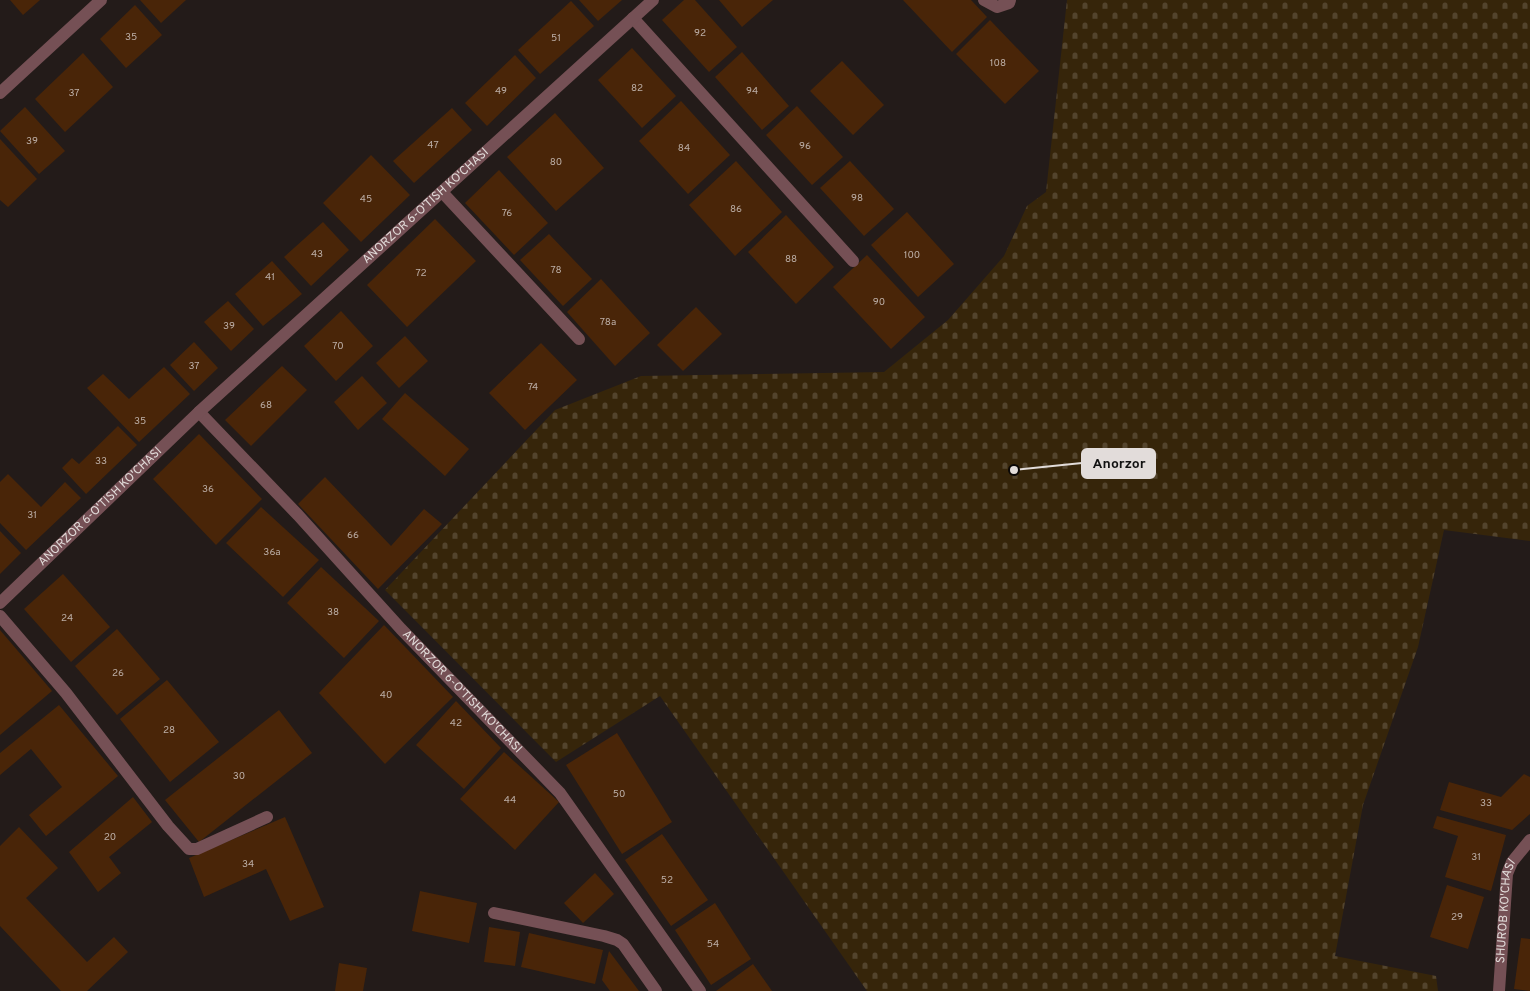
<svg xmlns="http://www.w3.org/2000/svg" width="1530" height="991" viewBox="0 0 1530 991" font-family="Overpass,sans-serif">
	<defs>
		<pattern id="cemetery-stones" width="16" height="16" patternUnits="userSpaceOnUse" patternTransform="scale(1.25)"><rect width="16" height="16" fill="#36250a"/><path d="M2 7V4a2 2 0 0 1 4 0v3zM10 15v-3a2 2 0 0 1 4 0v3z" fill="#53442d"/></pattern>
	</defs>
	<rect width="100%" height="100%" fill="#231b19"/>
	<polygon fill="url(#cemetery-stones)" points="1067,0 1530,0 1530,541 1444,530 1418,647 1363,805 1335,956 1436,976 1438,991 867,991 660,696 556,762 385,590 555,410 641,376 884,372 948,320 1004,256 1027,206 1046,192"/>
	<g fill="#492508">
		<polygon points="10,0 40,0 23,15"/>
		<polygon points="140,0 186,0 161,23"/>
		<polygon points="579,0 622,0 598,21"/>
		<polygon points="684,0 695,0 737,47 709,72 662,20"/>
		<polygon points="719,0 773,0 742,27"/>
		<polygon points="903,0 971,0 987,17 952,52"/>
		<polygon points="571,1 594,26 540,74 518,50"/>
		<polygon points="135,5 162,35 126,68 100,39"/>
		<polygon points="990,20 1039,71 1005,104 956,54"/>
		<polygon points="632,48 676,96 642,128 598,80"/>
		<polygon points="742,52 789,106 762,130 715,77"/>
		<polygon points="83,53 113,87 65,132 35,99"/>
		<polygon points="515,55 536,78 487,126 465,103"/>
		<polygon points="842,61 884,105 853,135 810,91"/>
		<polygon points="681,101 730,155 688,194 639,141"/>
		<polygon points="797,106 843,157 812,185 766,135"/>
		<polygon points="25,107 65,151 39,174 0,131"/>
		<polygon points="452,108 472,130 414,183 393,161"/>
		<polygon points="555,113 604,168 556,211 507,157"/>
		<polygon points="0,139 37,179 8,207 0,200"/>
		<polygon points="371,155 410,195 361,242 323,203"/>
		<polygon points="736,161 782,212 735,256 689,205"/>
		<polygon points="850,161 894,209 864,236 820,188"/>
		<polygon points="499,170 548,223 514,255 465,203"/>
		<polygon points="907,212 954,264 918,297 871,245"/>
		<polygon points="786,215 834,267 796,304 748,252"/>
		<polygon points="435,219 476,261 407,327 367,285"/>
		<polygon points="323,222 349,250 311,286 284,257"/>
		<polygon points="549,234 592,279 563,306 520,260"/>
		<polygon points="867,255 925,317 891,349 833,287"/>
		<polygon points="272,261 302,294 263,326 235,294"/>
		<polygon points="601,279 650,333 615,366 567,312"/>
		<polygon points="228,301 254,329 231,351 204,322"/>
		<polygon points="696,307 722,334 683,371 657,345"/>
		<polygon points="341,311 373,346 336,381 304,346"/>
		<polygon points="405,336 428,361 399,388 376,363"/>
		<polygon points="194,342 218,368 194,391 170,365"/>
		<polygon points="541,343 577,380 525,430 489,393"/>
		<polygon points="282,366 307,390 251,446 225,420"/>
		<polygon points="164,367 190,394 139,442 87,388 103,374 129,399"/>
		<polygon points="362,376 387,403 358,430 334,402"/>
		<polygon points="405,393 469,449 445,476 382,419"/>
		<polygon points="118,426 137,445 86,494 62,468 72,458 79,464"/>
		<polygon points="199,434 262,499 216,545 153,479"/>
		<polygon points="8,474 41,507 65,482 81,498 26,550 0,523 0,482"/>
		<polygon points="325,477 391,546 424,509 442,524 378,589 298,504"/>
		<polygon points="261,507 319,560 283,597 226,543"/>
		<polygon points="0,531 21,553 0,574"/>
		<polygon points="321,567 379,621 344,658 287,603"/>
		<polygon points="63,574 110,627 71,662 24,609"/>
		<polygon points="384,625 453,697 385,764 319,693"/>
		<polygon points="117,629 160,679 117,715 75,666"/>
		<polygon points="0,630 52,691 0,735"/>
		<polygon points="167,680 219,742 170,782 120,719"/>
		<polygon points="456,701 501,748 464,789 416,745"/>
		<polygon points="59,705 118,776 46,836 29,815 62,787 31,749 0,775 0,753"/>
		<polygon points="279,710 312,753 199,842 165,800"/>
		<polygon points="617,733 672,822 622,854 566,765"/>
		<polygon points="504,752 559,802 515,850 460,799"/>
		<polygon points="1524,774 1530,777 1530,814 1512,830 1440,810 1449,782 1501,797"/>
		<polygon points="133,797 152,822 109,857 121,873 98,892 69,852"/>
		<polygon points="1437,816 1506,835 1491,891 1445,877 1458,836 1433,828"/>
		<polygon points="285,817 324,907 290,921 266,869 204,897 189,858"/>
		<polygon points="19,827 58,868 26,898 87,962 114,937 128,952 87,991 61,991 0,926 0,846"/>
		<polygon points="662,834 708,900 671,926 625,860"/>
		<polygon points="595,873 614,894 583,923 564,903"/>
		<polygon points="1447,885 1484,897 1468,949 1430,937"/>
		<polygon points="420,891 477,903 469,943 412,931"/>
		<polygon points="715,903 751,959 711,985 675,930"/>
		<polygon points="489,927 520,932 515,966 484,962"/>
		<polygon points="529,933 603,950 595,984 521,967"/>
		<polygon points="1521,938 1530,939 1530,991 1514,989"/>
		<polygon points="609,951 639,991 610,991 602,980"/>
		<polygon points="339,963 367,968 363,991 335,991"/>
		<polygon points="753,964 772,991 716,991"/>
	</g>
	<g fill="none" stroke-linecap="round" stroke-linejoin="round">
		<g stroke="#755055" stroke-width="12">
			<polyline points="984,0 997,7 1009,3 1010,0"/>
			<polyline points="633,18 853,261"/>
			<polyline points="0,93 101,0"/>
			<polyline points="442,192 579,339"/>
			<path id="s1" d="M199,412L298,515L401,629L560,793L700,991"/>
			<path id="s2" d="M0,603L199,412L653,0"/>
			<polyline points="0,616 66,693 168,826 189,849 197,849 267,817"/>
			<polyline points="494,913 604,936 617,940 623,944 656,991"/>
			<path id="s3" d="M1499,991L1507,874L1512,862L1530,840"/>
		</g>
	</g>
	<g text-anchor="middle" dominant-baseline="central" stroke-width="4" stroke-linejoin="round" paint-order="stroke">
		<g font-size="10" fill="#bcaea6">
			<text x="700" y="33">92</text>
			<text x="131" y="37">35</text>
			<text x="556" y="38">51</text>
			<text x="998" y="63">108</text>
			<text x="637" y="88">82</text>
			<text x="501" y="91">49</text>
			<text x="752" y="91">94</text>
			<text x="74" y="93">37</text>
			<text x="32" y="141">39</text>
			<text x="433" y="145">47</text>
			<text x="805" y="146">96</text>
			<text x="684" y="148">84</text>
			<text x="556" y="162">80</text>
			<text x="857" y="198">98</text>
			<text x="366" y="199">45</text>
			<text x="736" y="209">86</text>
			<text x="507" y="213">76</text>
			<text x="317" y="254">43</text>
			<text x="912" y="255">100</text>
			<text x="791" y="259">88</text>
			<text x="556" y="270">78</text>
			<text x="421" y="273">72</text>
			<text x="270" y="277">41</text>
			<text x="879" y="302">90</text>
			<text x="608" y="322">78а</text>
			<text x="229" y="326">39</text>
			<text x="338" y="346">70</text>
			<text x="194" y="366">37</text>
			<text x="533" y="387">74</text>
			<text x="266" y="405">68</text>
			<text x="140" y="421">35</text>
			<text x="101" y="461">33</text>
			<text x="208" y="489">36</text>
			<text x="32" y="515">31</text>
			<text x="353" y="535">66</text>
			<text x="272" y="552">36а</text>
			<text x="333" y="612">38</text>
			<text x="67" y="618">24</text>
			<text x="118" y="673">26</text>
			<text x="386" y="695">40</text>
			<text x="456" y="723">42</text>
			<text x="169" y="730">28</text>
			<text x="239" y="776">30</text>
			<text x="619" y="794">50</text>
			<text x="510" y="800">44</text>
			<text x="1486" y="803">33</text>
			<text x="110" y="837">20</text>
			<text x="1476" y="857">31</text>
			<text x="248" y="864">34</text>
			<text x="667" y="880">52</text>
			<text x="1457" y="917">29</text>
			<text x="713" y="944">54</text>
		</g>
		<g font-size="12" fill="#e2dcda" stroke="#0a0706">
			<text stroke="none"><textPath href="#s2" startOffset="582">ANORZOR 6-O'TISH KO'CHASI</textPath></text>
			<text stroke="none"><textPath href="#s2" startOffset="139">ANORZOR 6-O'TISH KO'CHASI</textPath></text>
			<text stroke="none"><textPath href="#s1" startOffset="384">ANORZOR 6-O'TISH KO'CHASI</textPath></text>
			<text stroke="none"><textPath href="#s3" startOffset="80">SHUROB KO'CHASI</textPath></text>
		</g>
	</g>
	<path fill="none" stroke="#e2dcda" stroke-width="2" d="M1014 470L1082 463"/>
	<circle fill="#e2dcda" stroke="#0a0706" stroke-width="2" cx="1014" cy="470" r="5"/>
	<rect fill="#e2dcda" stroke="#e2dcda" stroke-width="2" x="1082" y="449" width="73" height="29" rx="5"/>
	<g font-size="14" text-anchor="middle" font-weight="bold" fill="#111">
		<text x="1119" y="468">Anorzor</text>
	</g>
</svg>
